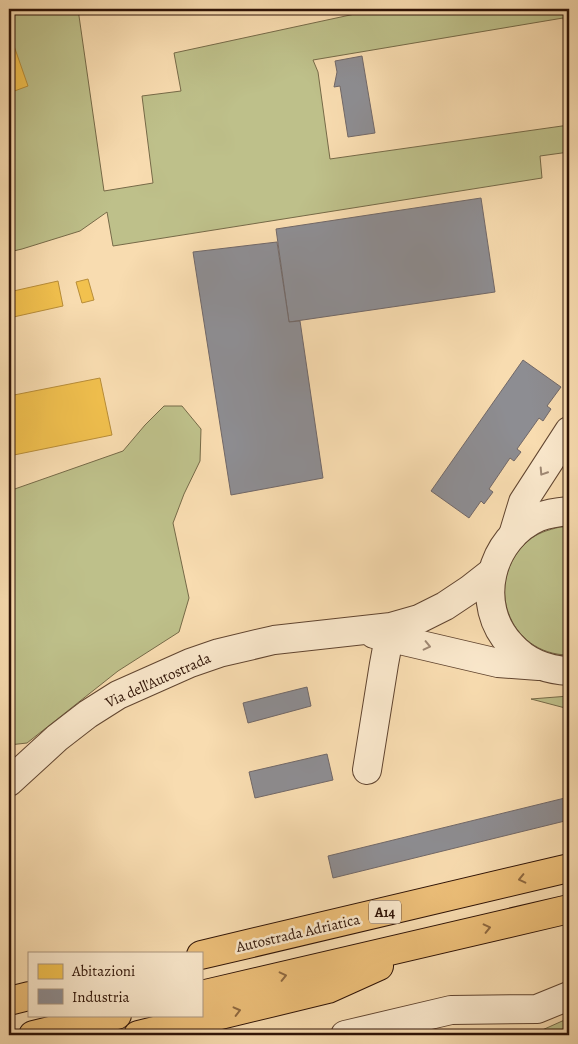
<svg xmlns="http://www.w3.org/2000/svg" width="578" height="1044" viewBox="0 0 578 1044" font-family="Alegreya,serif">
	<rect width="100%" height="100%" fill="#f8dcb0"/>
	<filter id="stains"><feTurbulence type="fractalNoise" baseFrequency=".004" numOctaves="4"/><feColorMatrix values="0 0 0 0 .2 0 0 0 0 .09 0 0 0 0 .02 0 0 0 .5 -.17"/></filter>
	<radialGradient id="worn" r=".72"><stop offset=".6" stop-color="#630" stop-opacity="0"/><stop offset="1" stop-color="#630" stop-opacity=".3"/></radialGradient>
	<g fill="#bec08a" stroke="#766a48">
		<polygon points="9,9 78,9 104,191 153,183 142,96 181,91 174,53 378,9 569,9 569,43 568,43 563,18 313,60 318,72 330,159 569,125 569,152 540,156 542,178 113,246 107,212 80,231 22,249 9,252"/>
		<polygon points="164,406 182,406 201,429 200,461 184,494 173,523 189,598 179,632 118,671 27,743 9,745 9,491 123,451 145,425"/>
		<path d="M560,527H569V655C508,655 482,581 528,541C537,533 548,530 560,527Z"/>
		<polygon points="569,696 569,709 531,699"/>
		<polygon points="569,1018 569,1035 531,1035"/>
	</g>
	<g fill="#f2c14e" stroke="#b88d38">
		<polygon points="13,43 28,86 9,93 9,44"/>
		<polygon points="88,279 94,300 82,303 76,282"/>
		<polygon points="58,281 63,306 9,318 9,292"/>
		<polygon points="100,378 112,435 9,456 9,396"/>
	</g>
	<g fill="#8d8d92" stroke="#716868">
		<polygon points="362,56 375,133 348,137 340,86 334,87 337,72 335,61"/>
		<polygon points="481,198 495,292 289,322 276,229"/>
		<polygon points="277,242 289,322 300,321 323,478 231,495 193,252"/>
		<polygon points="523,360 561,387 547,406 551,409 543,421 539,418 517,449 521,452 514,461 510,458 489,489 493,492 484,504 481,501 469,518 431,491"/>
		<polygon points="307,687 311,706 248,723 243,703"/>
		<polygon points="327,754 333,780 255,798 249,772"/>
		<polygon points="569,797 569,820 333,878 328,856"/>
	</g>
	<g fill="none" stroke-linecap="round" stroke-linejoin="round">
		<defs>
			<g id="minor">
				<path d="M569,511C559,512 549,513 539,517C490,538 473,605 511,645C526,662 547,670 569,671"/>
				<polyline points="513,535 523,502 569,431"/>
				<polyline points="374,634 498,663 539,666"/>
				<polyline points="367,770 384,664 389,637"/>
				<polyline points="9,782 57,738 88,714 118,695 190,663 219,653 274,640 391,627 419,619 445,606 469,590 492,572"/>
				<polyline points="345,1035 451,1010 537,1009 569,996"/>
			</g>
			<g id="highway">
				<polyline points="201,955 569,868"/>
				<polyline points="201,995 569,909"/>
				<polyline points="9,1001 29,996"/>
				<polyline points="33,1035 117,1015"/>
				<polyline points="138,1035 328,989 379,966"/>
			</g>
		</defs>
		<use href="#minor" stroke="#614530" stroke-width="30"/>
		<use href="#highway" stroke="#2f1306" stroke-width="30"/>
		<use href="#minor" stroke="#fae8cc" stroke-width="28"/>
		<use href="#highway" stroke="#ecbe78" stroke-width="28"/>
	</g>
	<defs><path id="oneway-chevron" d="M-2-3.5L2.5 0L-2 3.5" fill="none" stroke-width="1.6" stroke-linecap="round" stroke-linejoin="round" transform="scale(1.25)"/></defs>
	<g stroke="#9f8873">
		<use href="#oneway-chevron" transform="translate(543 472) rotate(123)"/>
		<use href="#oneway-chevron" transform="translate(427 646) rotate(13)"/>
	</g>
	<g stroke="#8e683f">
		<use href="#oneway-chevron" transform="translate(522 879) rotate(167)"/>
		<use href="#oneway-chevron" transform="translate(487 928) rotate(-13)"/>
		<use href="#oneway-chevron" transform="translate(283 976) rotate(-13)"/>
		<use href="#oneway-chevron" transform="translate(237 1011) rotate(-14)"/>
	</g>
	<g text-anchor="middle" dominant-baseline="central" stroke-width="5" stroke-linejoin="round" paint-order="stroke">
		<rect fill="#fae8cc" stroke="#6c5341" stroke-width="1" x="369" y="900.5" width="32" height="23" rx="4"/>
		<g font-size="14" font-weight="bold" fill="#2f1306">
			<text x="385" y="912">A14</text>
		</g>
		<g font-size="15" fill="#2f1306" stroke="#fae8cc">
			<text transform="translate(158 680) rotate(-24)">Via dell'Autostrada</text>
			<text transform="translate(298 933) rotate(-13)">Autostrada Adriatica</text>
		</g>
	</g>
	<rect width="578" height="1044" fill="none" stroke="#f8dcb0" stroke-width="30"/>
	<rect x="10" y="10" width="558" height="1024" fill="none" stroke="#2f1306" stroke-width="2.5"/>
	<rect x="15" y="15" width="548" height="1014" fill="none" stroke="#2f1306"/>
	<rect x="28" y="952" width="175" height="65" fill="#fae8cc" stroke="#a9937d"/>
	<rect x="38" y="964" width="25" height="15" fill="#f2c14e" stroke="#a9937d"/>
	<text x="72" y="976" font-size="15" fill="#2f1306">Abitazioni</text>
	<rect x="38" y="989" width="25" height="15" fill="#8d8d92" stroke="#a9937d"/>
	<text x="72" y="1002" font-size="15" fill="#2f1306">Industria</text>
	<rect width="100%" height="100%" filter="url(#stains)"/>
	<rect width="100%" height="100%" fill="url(#worn)"/>
</svg>
